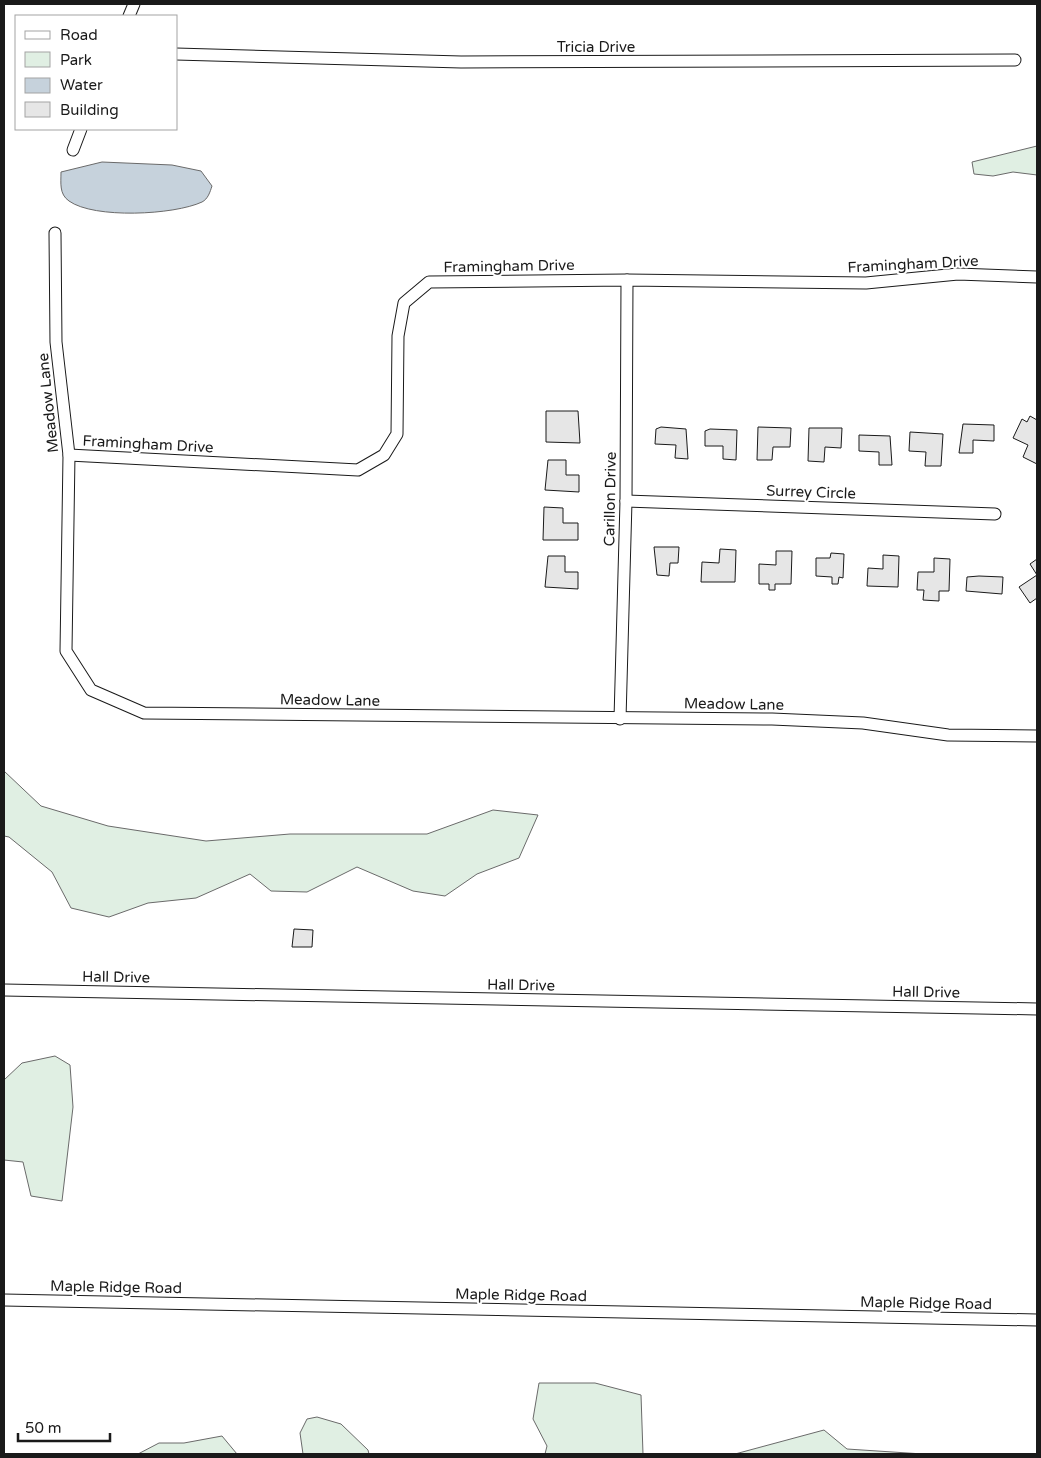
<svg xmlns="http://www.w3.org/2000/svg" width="1041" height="1458" viewBox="0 0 1041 1458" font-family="'Varela Round',sans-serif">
	<rect width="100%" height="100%" fill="#fff"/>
	<g fill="#e0efe3" stroke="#6a6a6a">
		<polygon points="1037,146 1037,175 1013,172 993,176 974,174 972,162"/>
		<polygon points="4,771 41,806 108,826 206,841 290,834 427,834 493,810 538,815 519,858 477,874 445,896 413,891 357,867 307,892 271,891 250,874 196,898 148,903 109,917 71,908 52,872 9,837 4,836"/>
		<polygon points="55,1056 70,1065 73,1107 62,1201 31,1196 23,1162 4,1160 4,1080 22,1063"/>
		<polygon points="539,1383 595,1383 641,1395 643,1454 545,1454 547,1446 533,1419"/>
		<polygon points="317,1417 341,1424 368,1450 369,1454 303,1454 300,1433 307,1419"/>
		<polygon points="824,1430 847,1449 923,1454 735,1454"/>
		<polygon points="222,1436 237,1454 138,1454 159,1443 184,1443"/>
	</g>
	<path fill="#c6d2dc" stroke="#6a6a6a" d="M102,162L172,165L201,171L212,186C210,192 208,199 202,202C174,215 94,219 69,201C59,194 61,183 61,172Z"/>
	<g fill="#e6e6e6" stroke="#1a1a1a">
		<polygon points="546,411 578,411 580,443 546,442"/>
		<polygon points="1030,416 1037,420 1037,464 1023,457 1028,445 1013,438 1022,419 1027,422"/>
		<polygon points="963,424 994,425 994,441 973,440 973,453 959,453"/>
		<polygon points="661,427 686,429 688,459 675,458 676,445 655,444 656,429"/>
		<polygon points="758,427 791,428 790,447 773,447 772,460 757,460"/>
		<polygon points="809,428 842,428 841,448 825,447 824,462 808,461"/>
		<polygon points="710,429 737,430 736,460 723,459 723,446 705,446 705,431"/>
		<polygon points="910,432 943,434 941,466 925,466 926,452 909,451"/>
		<polygon points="859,435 890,436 892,465 879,465 879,452 859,451"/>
		<polygon points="548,460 566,460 566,475 579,475 579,492 545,490"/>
		<polygon points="544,507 563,508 563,523 578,523 578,540 543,540"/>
		<polygon points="654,547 679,547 678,563 670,563 669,576 657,575"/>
		<polygon points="720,549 736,550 735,582 701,582 702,562 719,563"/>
		<polygon points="776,551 792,551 791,584 775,584 775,590 769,590 769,584 759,584 759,564 776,565"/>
		<polygon points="831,553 844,554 843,578 839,577 838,584 832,584 832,577 816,576 816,558 830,558"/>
		<polygon points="883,555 899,556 898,587 867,586 868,568 883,569"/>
		<polygon points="548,556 565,556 565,572 578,572 578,589 545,587"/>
		<polygon points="934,558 950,559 949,591 939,591 939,601 923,600 924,590 917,590 918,572 934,572"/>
		<polygon points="1037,559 1037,575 1030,564"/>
		<polygon points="1037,575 1037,598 1030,603 1019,587"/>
		<polygon points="979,576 1003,577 1002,594 966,591 967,577"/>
		<polygon points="294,929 313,930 312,947 292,947"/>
	</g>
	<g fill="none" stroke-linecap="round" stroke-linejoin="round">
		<defs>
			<g id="street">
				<polyline points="129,16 134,4"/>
				<polyline points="176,54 461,62 1015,60"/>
				<polyline points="73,150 81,129"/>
				<polyline points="55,233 56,342 69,455 66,651 91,690 144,713 772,719 863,723 948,735 1037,736"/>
				<polyline points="69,455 358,470 384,455 397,434 398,336 404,303 429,282 627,280 866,283 958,274 1037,277"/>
				<polyline points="626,501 995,514"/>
				<polyline points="620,719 626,501 627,280"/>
				<polyline points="4,990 1037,1009"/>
				<polyline points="4,1300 1037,1320"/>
			</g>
		</defs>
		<use href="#street" stroke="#1a1a1a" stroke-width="13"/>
		<use href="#street" stroke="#fff" stroke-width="11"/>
	</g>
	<g text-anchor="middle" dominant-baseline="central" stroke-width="4" stroke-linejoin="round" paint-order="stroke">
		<g font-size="15" fill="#1a1a1a" stroke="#fff">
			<text x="596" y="47">Tricia Drive</text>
			<text transform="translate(913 264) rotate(-3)">Framingham Drive</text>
			<text transform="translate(509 266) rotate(-1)">Framingham Drive</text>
			<text transform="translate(48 403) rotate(-96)">Meadow Lane</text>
			<text transform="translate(148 444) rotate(3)">Framingham Drive</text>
			<text transform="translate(811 492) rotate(2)">Surrey Circle</text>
			<text transform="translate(610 499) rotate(-89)">Carillon Drive</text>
			<text transform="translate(330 700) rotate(1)">Meadow Lane</text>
			<text transform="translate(734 704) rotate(1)">Meadow Lane</text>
			<text transform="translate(116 977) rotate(1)">Hall Drive</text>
			<text transform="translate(521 985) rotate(1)">Hall Drive</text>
			<text transform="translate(926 992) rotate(1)">Hall Drive</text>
			<text transform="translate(116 1287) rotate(1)">Maple Ridge Road</text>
			<text transform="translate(521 1295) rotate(1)">Maple Ridge Road</text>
			<text transform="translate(926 1303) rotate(1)">Maple Ridge Road</text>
		</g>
	</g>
	<rect width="1041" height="1458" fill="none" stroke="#1a1a1a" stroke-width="10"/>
	<rect x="15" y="15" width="162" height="115" fill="#ffffff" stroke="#a3a3a3"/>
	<rect x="25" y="31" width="25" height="8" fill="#ffffff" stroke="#a3a3a3"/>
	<text x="60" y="40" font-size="15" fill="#1a1a1a">Road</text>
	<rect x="25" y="52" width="25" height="15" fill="#e0efe3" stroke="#a3a3a3"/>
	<text x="60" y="65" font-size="15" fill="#1a1a1a">Park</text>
	<rect x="25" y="78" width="25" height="15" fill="#c6d2dc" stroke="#a3a3a3"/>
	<text x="60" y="90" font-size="15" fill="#1a1a1a">Water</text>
	<rect x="25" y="102" width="25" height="15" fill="#e6e6e6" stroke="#a3a3a3"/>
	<text x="60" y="115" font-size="15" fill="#1a1a1a">Building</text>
	<path d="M18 1433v8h92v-8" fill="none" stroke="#1a1a1a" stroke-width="2.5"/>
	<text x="25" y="1433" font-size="15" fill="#1a1a1a" stroke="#ffffff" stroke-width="4" paint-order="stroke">50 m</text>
</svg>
